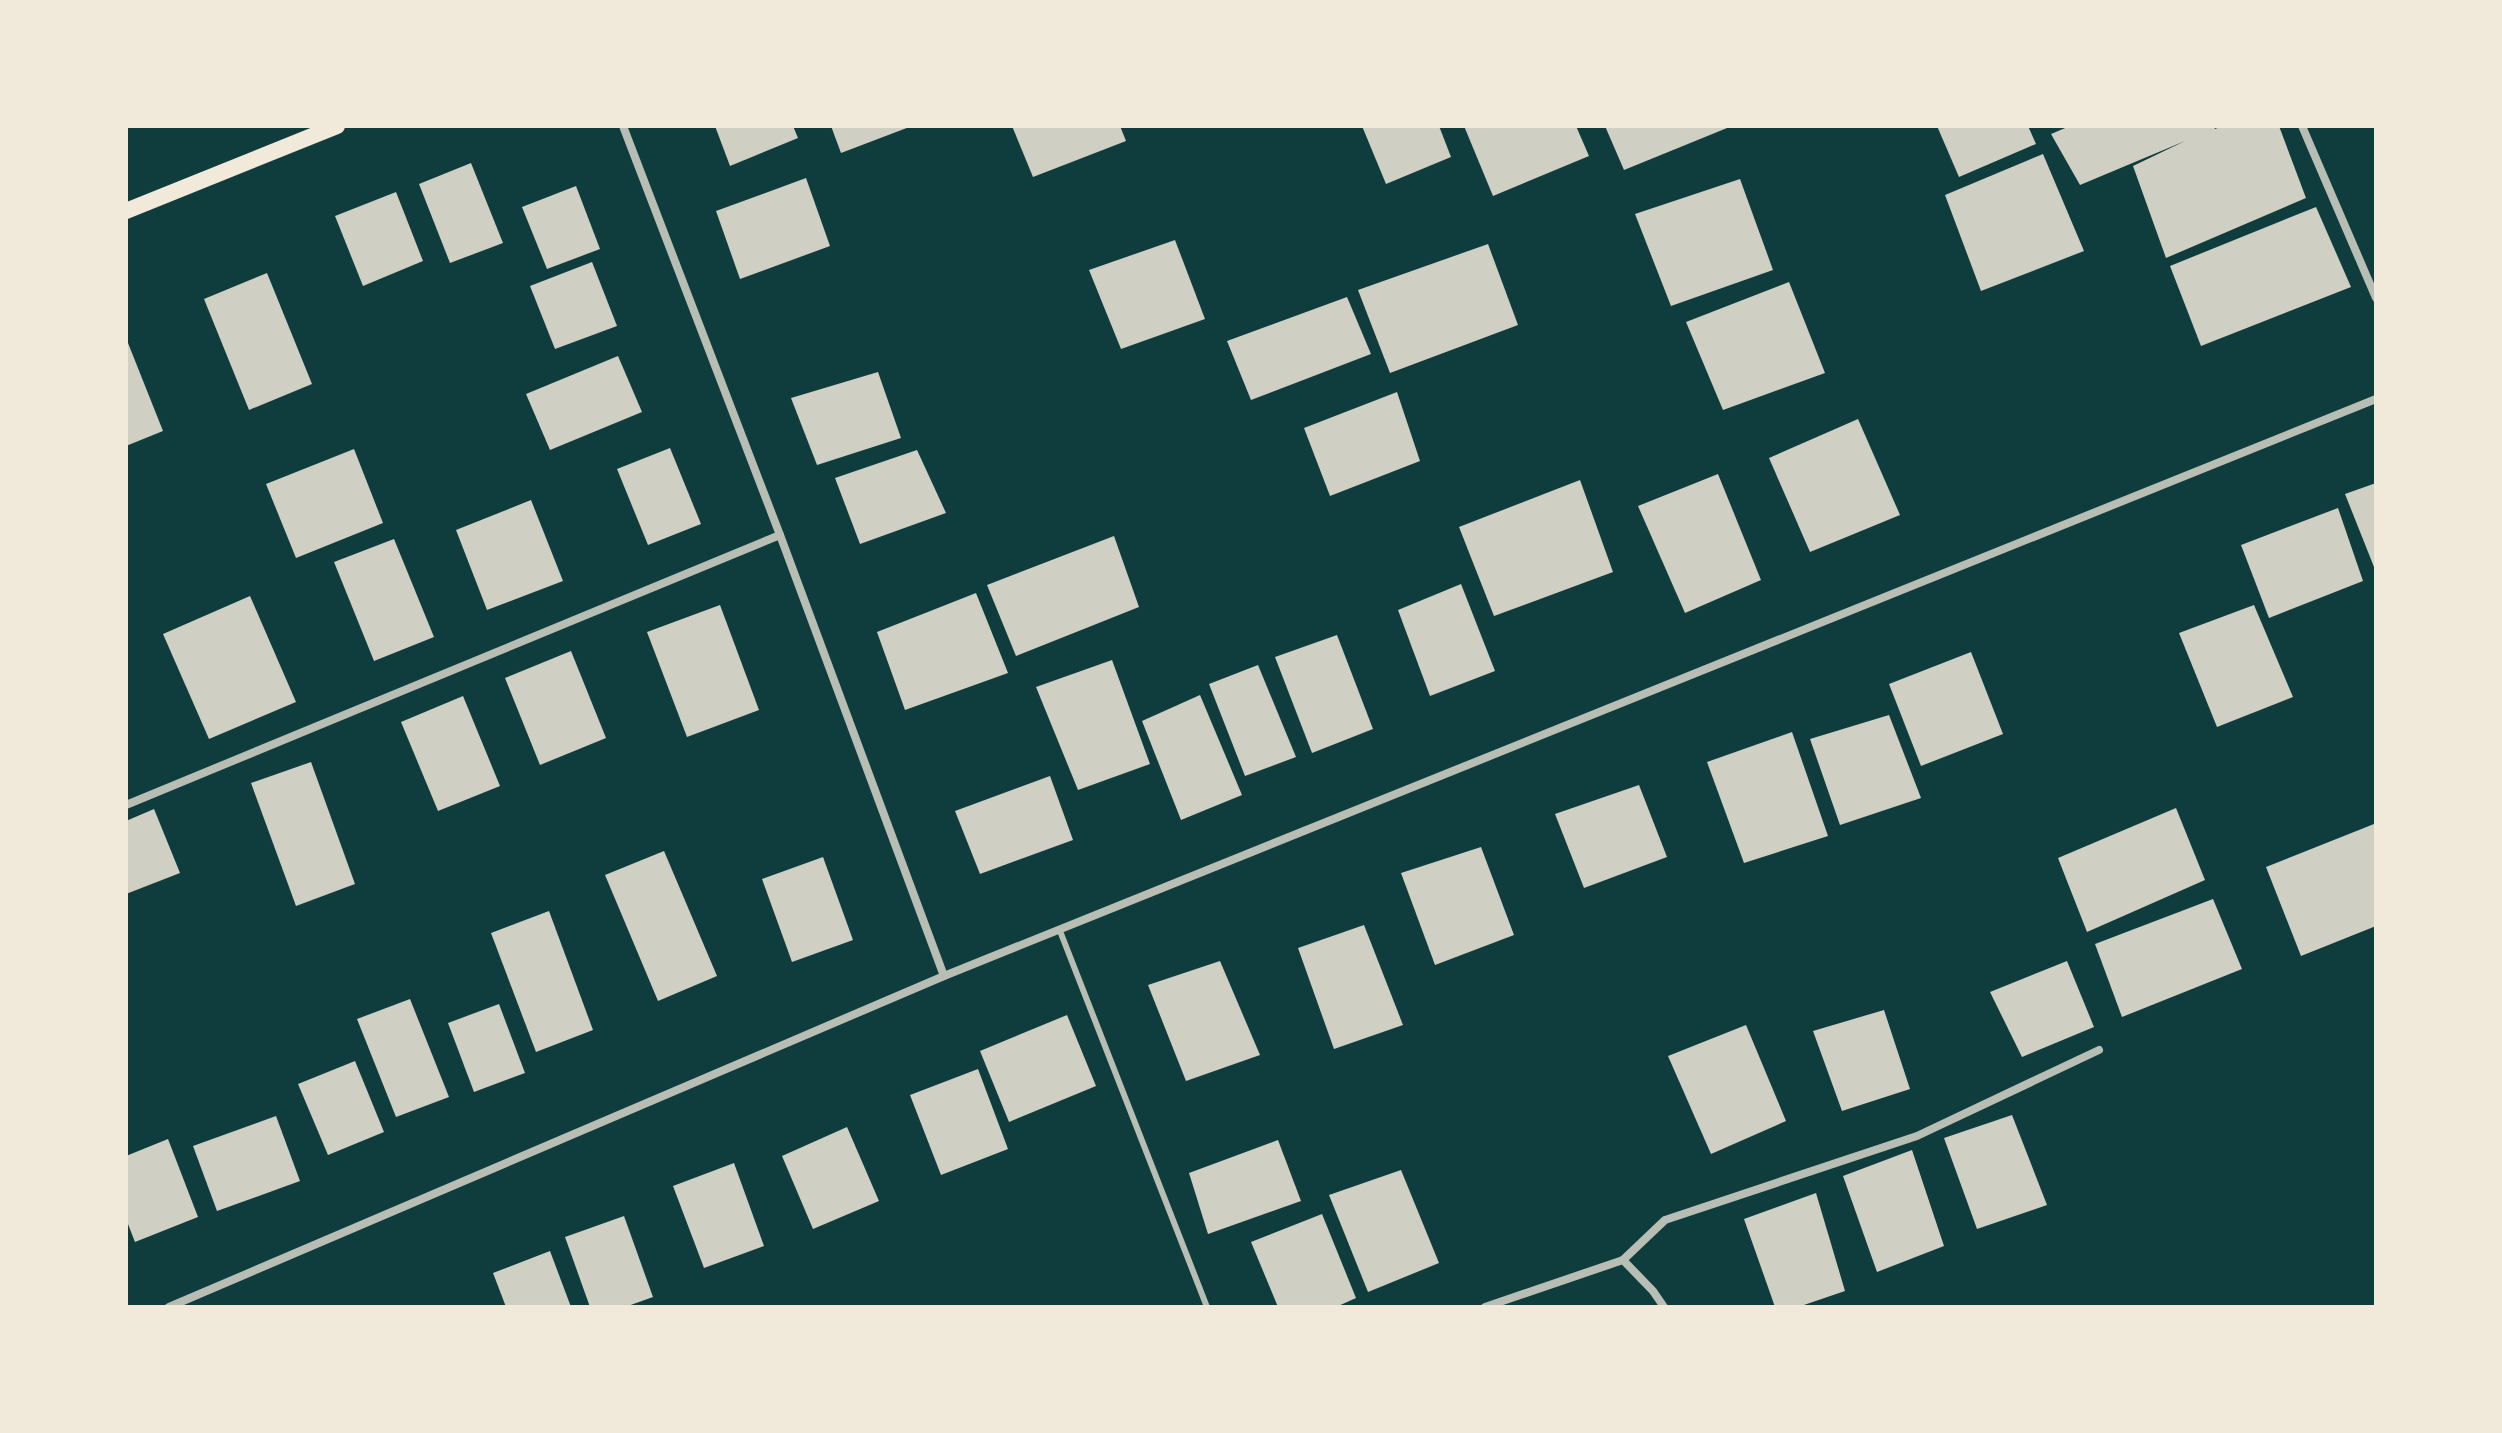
<svg xmlns="http://www.w3.org/2000/svg" width="2502" height="1433" viewBox="0 0 2502 1433" font-family="Commissioner,sans-serif">
	<rect width="100%" height="100%" fill="#0f3d3e"/>
	<g fill="#cfcfc3">
		<polygon points="715,126 793,126 798,138 730,166"/>
		<polygon points="831,126 912,126 841,153"/>
		<polygon points="1012,126 1120,126 1126,141 1033,177"/>
		<polygon points="1362,126 1439,126 1451,157 1386,184"/>
		<polygon points="1464,126 1576,126 1589,156 1493,196"/>
		<polygon points="1605,126 1732,126 1624,170"/>
		<polygon points="1937,126 2028,126 2036,144 1959,177"/>
		<polygon points="2070,126 2214,126 2215,129 2222,126 2279,126 2306,198 2166,258 2133,166 2185,141 2080,185 2051,134"/>
		<polygon points="2043,154 2084,251 1981,291 1945,195"/>
		<polygon points="471,163 503,243 450,263 419,184"/>
		<polygon points="806,178 830,246 740,279 716,211"/>
		<polygon points="1740,179 1773,270 1671,306 1635,214"/>
		<polygon points="576,186 600,249 547,269 522,207"/>
		<polygon points="396,192 423,261 363,286 335,216"/>
		<polygon points="2316,207 2351,287 2201,346 2170,266"/>
		<polygon points="1175,240 1205,319 1121,349 1089,270"/>
		<polygon points="1488,244 1518,325 1390,373 1358,290"/>
		<polygon points="592,262 617,326 555,349 530,286"/>
		<polygon points="267,273 312,384 249,410 204,299"/>
		<polygon points="1789,282 1825,373 1723,410 1686,322"/>
		<polygon points="1347,297 1371,354 1251,400 1227,341"/>
		<polygon points="126,338 163,431 126,446"/>
		<polygon points="618,356 642,412 550,450 526,394"/>
		<polygon points="878,372 901,438 817,465 791,398"/>
		<polygon points="1397,392 1420,461 1330,496 1304,428"/>
		<polygon points="1858,419 1900,515 1810,552 1769,458"/>
		<polygon points="670,448 701,524 648,545 617,469"/>
		<polygon points="354,449 383,523 296,558 266,484"/>
		<polygon points="917,450 946,513 860,544 835,478"/>
		<polygon points="1718,474 1761,580 1685,613 1638,506"/>
		<polygon points="1580,480 1613,572 1494,616 1459,527"/>
		<polygon points="2376,483 2376,572 2345,494"/>
		<polygon points="531,500 563,581 487,610 456,530"/>
		<polygon points="2338,508 2363,581 2269,618 2241,545"/>
		<polygon points="1114,536 1139,607 1016,656 987,585"/>
		<polygon points="394,539 434,637 374,661 334,562"/>
		<polygon points="1461,584 1495,671 1430,696 1398,610"/>
		<polygon points="976,593 1008,673 905,710 877,632"/>
		<polygon points="250,596 296,702 209,739 163,634"/>
		<polygon points="720,605 759,710 687,737 647,632"/>
		<polygon points="2254,605 2293,697 2217,727 2179,633"/>
		<polygon points="1337,635 1373,729 1312,753 1275,657"/>
		<polygon points="571,651 606,738 540,765 505,678"/>
		<polygon points="1971,652 2003,734 1921,766 1889,684"/>
		<polygon points="1112,660 1150,764 1078,790 1036,687"/>
		<polygon points="1258,665 1296,757 1245,776 1209,684"/>
		<polygon points="1200,695 1242,795 1181,820 1142,721"/>
		<polygon points="463,696 500,786 438,811 401,722"/>
		<polygon points="1889,715 1921,798 1840,825 1810,739"/>
		<polygon points="1792,732 1828,836 1744,863 1707,762"/>
		<polygon points="311,762 355,884 296,906 251,783"/>
		<polygon points="1050,776 1073,840 980,874 955,811"/>
		<polygon points="1639,785 1667,857 1584,888 1555,814"/>
		<polygon points="2176,808 2205,880 2087,932 2058,858"/>
		<polygon points="154,809 180,873 126,894 126,821"/>
		<polygon points="2374,824 2376,830 2376,926 2301,956 2266,867"/>
		<polygon points="1481,847 1514,935 1435,965 1401,873"/>
		<polygon points="664,851 717,976 658,1001 605,875"/>
		<polygon points="823,857 853,940 792,962 762,879"/>
		<polygon points="2213,899 2242,969 2122,1017 2095,944"/>
		<polygon points="549,911 593,1030 536,1052 491,933"/>
		<polygon points="1364,925 1403,1025 1334,1049 1298,948"/>
		<polygon points="1220,961 1260,1055 1186,1081 1148,985"/>
		<polygon points="2067,961 2094,1027 2022,1057 1990,992"/>
		<polygon points="410,999 449,1097 396,1117 357,1019"/>
		<polygon points="499,1004 525,1073 474,1092 448,1023"/>
		<polygon points="1884,1010 1910,1089 1842,1111 1813,1031"/>
		<polygon points="1067,1015 1096,1086 1009,1122 980,1051"/>
		<polygon points="1746,1025 1786,1121 1711,1154 1668,1056"/>
		<polygon points="355,1061 384,1132 328,1155 298,1084"/>
		<polygon points="978,1069 1008,1149 941,1175 910,1095"/>
		<polygon points="2012,1115 2047,1205 1977,1229 1944,1138"/>
		<polygon points="276,1116 300,1181 217,1211 193,1146"/>
		<polygon points="847,1127 879,1201 813,1229 782,1156"/>
		<polygon points="168,1139 198,1217 135,1242 126,1219 126,1156"/>
		<polygon points="1278,1140 1301,1201 1208,1234 1189,1173"/>
		<polygon points="1912,1150 1944,1246 1877,1272 1843,1176"/>
		<polygon points="734,1163 764,1246 704,1268 673,1186"/>
		<polygon points="1401,1170 1439,1263 1368,1292 1329,1195"/>
		<polygon points="1816,1193 1845,1291 1798,1307 1775,1307 1744,1219"/>
		<polygon points="1322,1214 1356,1298 1336,1307 1278,1307 1251,1242"/>
		<polygon points="624,1216 653,1297 625,1307 590,1307 565,1237"/>
		<polygon points="550,1251 571,1307 506,1307 493,1273"/>
	</g>
	<g fill="none" stroke-linecap="round" stroke-linejoin="round">
		<polyline stroke="#b8beb3" stroke-width="6" points="1060,931 1207,1307"/>
		<g stroke="#b8beb3" stroke-width="8">
			<polyline points="623,126 780,535 944,976"/>
			<polyline points="2302,126 2376,298"/>
			<polyline points="126,805 780,535"/>
			<polyline points="1623,1260 1665,1220 1917,1136 2099,1050"/>
			<polyline points="169,1307 944,976 2376,399"/>
			<polyline points="1485,1307 1623,1260 1653,1291 1664,1307"/>
		</g>
		<polyline stroke="#f1e9da" stroke-width="16" points="126,211 337,126"/>
	</g>
	<rect width="2502" height="1433" fill="none" stroke="#f1e9da" stroke-width="256"/>
</svg>
